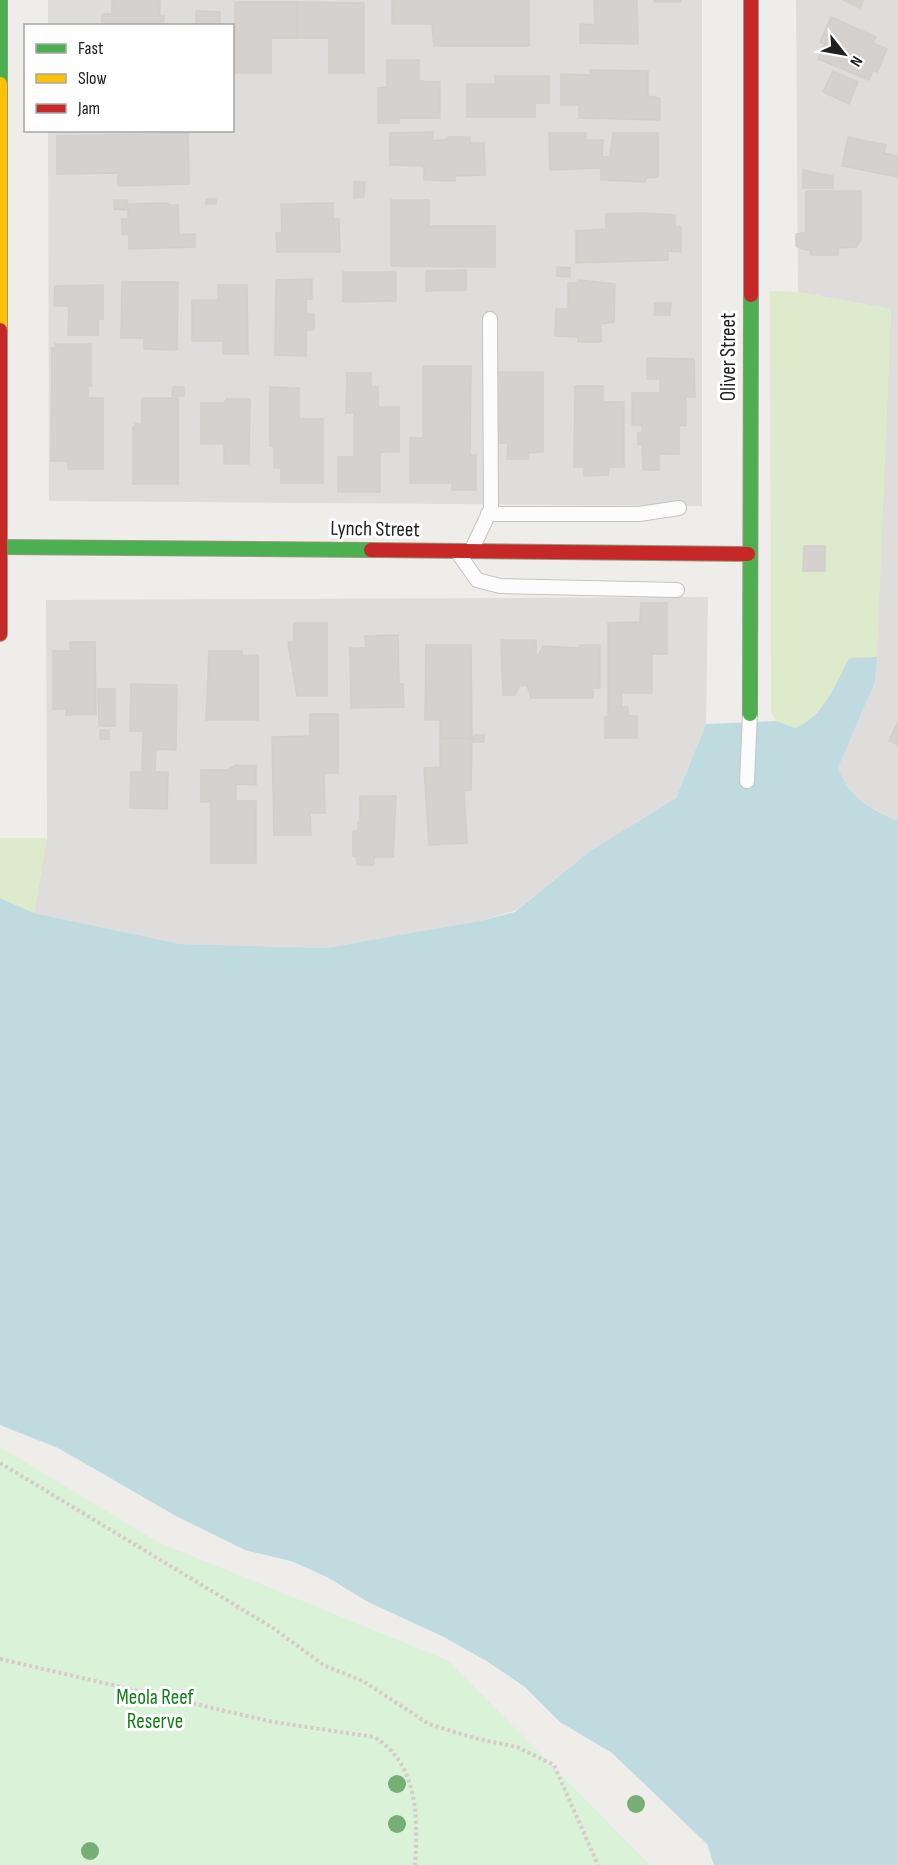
<svg xmlns="http://www.w3.org/2000/svg" width="898" height="1865" viewBox="0 0 898 1865" font-family="'Sofia Sans Condensed',sans-serif">
	<rect width="100%" height="100%" fill="#efedea"/>
	<g fill="#dedddb">
		<polygon points="48,0 702,0 702,506 49,501 48,131 232,130 232,26 48,25"/>
		<polygon points="796,0 898,0 898,821 859,802 843,782 838,768 875,682 891,309 798,292"/>
		<polygon points="708,597 706,724 676,798 590,851 517,910 484,920 326,948 179,944 34,913 47,837 46,600"/>
	</g>
	<g fill="#ddeacb">
		<path d="M770,291L798,292L891,309L877,657L849,659C836,685 822,717 794,728L776,721L771,712Z"/>
		<polygon points="0,838 47,838 34,913 0,898"/>
	</g>
	<polygon fill="#daf2d8" points="0,1447 158,1542 449,1661 650,1865 0,1865"/>
	<path fill="#bfdbe0" d="M877,657L875,682L838,768C851,801 868,807 898,821V1865H714L707,1844L612,1753L560,1722L525,1687L488,1662L444,1637L368,1602L327,1577L291,1561L245,1550L176,1516L58,1448L0,1425V898L34,913L180,944L326,948L484,920L515,912L590,851L676,798L706,724L776,721L795,728C823,717 836,684 849,658Z"/>
	<g fill="#d4d1cf" stroke="#d2cfcb" stroke-width="1.5">
		<polygon points="112,0 160,0 160,16 164,16 163,26 102,26 102,14 112,14"/>
		<polygon points="392,0 529,0 529,46 434,46 432,24 392,24"/>
		<polygon points="594,0 637,0 638,44 580,43 580,24 595,25"/>
		<rect x="654" y="0" width="27" height="2"/>
		<polygon points="843,0 864,0 860,8"/>
		<polygon points="235,2 297,2 297,38 271,38 271,73 235,73"/>
		<polygon points="297,2 364,3 364,73 329,73 329,38 297,38"/>
		<polygon points="196,11 220,12 220,26 196,26"/>
		<polygon points="831,17 876,37 873,43 887,49 877,72 873,70 869,80 818,59 825,44 820,42"/>
		<polygon points="387,60 419,60 419,81 440,82 440,118 399,118 399,123 378,123 378,88 387,87"/>
		<polygon points="590,70 648,71 648,96 660,98 660,120 579,118 579,105 561,105 561,74 590,75"/>
		<polygon points="833,71 858,82 849,104 823,92"/>
		<polygon points="495,76 549,76 549,103 535,103 535,117 467,117 467,84 496,84"/>
		<polygon points="433,132 433,141 448,139 448,137 470,137 470,143 484,143 485,175 455,176 455,181 424,180 424,166 390,165 390,133"/>
		<polygon points="188,133 189,184 118,186 118,173 57,174 57,136"/>
		<polygon points="549,133 586,133 586,140 603,140 602,157 610,157 613,133 658,133 658,177 646,178 645,182 601,180 601,168 550,170"/>
		<polygon points="848,137 886,145 884,153 898,156 898,177 842,166"/>
		<polygon points="803,170 833,176 833,188 803,188"/>
		<polygon points="354,182 365,182 364,197 354,198"/>
		<polygon points="806,191 861,191 861,240 856,247 838,248 838,255 811,255 810,250 802,249 796,246 796,234 806,232"/>
		<rect x="206" y="199" width="10" height="5"/>
		<polygon points="114,200 127,200 127,210 114,209"/>
		<polygon points="391,200 429,200 429,226 495,226 495,267 391,266"/>
		<polygon points="168,203 168,205 178,205 179,235 195,234 195,247 129,249 129,234 122,234 122,219 128,219 128,204"/>
		<polygon points="333,203 333,219 339,219 340,252 277,252 276,233 282,232 281,204"/>
		<polygon points="640,213 675,215 675,227 681,227 681,252 668,251 668,260 576,263 576,231 606,229 606,214"/>
		<polygon points="557,267 570,268 570,277 557,276"/>
		<polygon points="466,270 466,290 426,291 426,271"/>
		<polygon points="343,272 396,272 396,301 343,302"/>
		<polygon points="312,279 312,299 306,299 306,314 314,314 314,330 306,330 306,356 275,355 276,280"/>
		<polygon points="578,280 615,284 614,322 601,324 601,342 578,342 578,337 555,336 556,309 568,309 568,283 577,283"/>
		<polygon points="122,282 178,282 177,350 144,349 144,338 121,338"/>
		<polygon points="103,285 103,319 98,319 98,335 68,335 69,306 54,306 55,286"/>
		<polygon points="218,285 247,285 248,354 223,354 223,341 192,341 192,300 218,300"/>
		<polygon points="655,303 671,303 670,315 654,315"/>
		<polygon points="55,344 91,344 91,386 88,386 88,398 103,398 103,469 68,469 68,461 51,461 52,348 56,348"/>
		<polygon points="647,358 694,359 695,397 686,397 686,426 679,425 679,454 659,454 659,470 643,470 642,445 638,444 638,433 642,434 642,425 632,425 632,393 660,393 660,379 647,379"/>
		<polygon points="423,366 471,366 470,455 476,455 476,490 452,490 452,483 410,483 410,438 423,438"/>
		<polygon points="496,372 543,372 543,452 528,453 528,459 507,459 508,443 496,443"/>
		<polygon points="347,373 371,373 371,387 378,387 378,407 399,407 399,452 380,452 380,492 338,492 338,457 354,457 354,413 346,413"/>
		<polygon points="575,386 603,386 603,402 624,402 624,467 609,467 608,475 584,476 584,467 574,467"/>
		<polygon points="173,387 184,387 184,396 172,396"/>
		<polygon points="270,387 299,388 299,419 323,419 323,483 281,483 281,468 274,468 274,447 270,446"/>
		<polygon points="142,398 178,398 178,484 133,484 133,427 135,428 135,424 142,424"/>
		<polygon points="226,399 250,399 249,464 224,464 224,444 201,444 201,403 225,403"/>
		<polygon points="804,546 825,546 825,571 803,571"/>
		<polygon points="641,603 667,603 667,654 652,654 652,693 622,693 621,707 628,707 628,716 637,716 637,738 605,738 605,717 608,717 608,623 640,622"/>
		<polygon points="294,623 327,623 327,696 297,696 288,642 294,642"/>
		<polygon points="398,635 399,684 403,684 404,707 351,708 350,648 366,648 365,636"/>
		<polygon points="501,640 536,640 536,654 539,654 543,646 580,648 580,645 600,645 600,688 593,688 593,698 531,698 527,685 520,686 515,695 503,695"/>
		<polygon points="70,642 95,642 96,714 66,715 66,709 53,709 53,651 70,651"/>
		<polygon points="426,645 471,645 472,738 440,738 440,720 425,720"/>
		<polygon points="209,651 242,651 242,656 258,655 258,720 206,720"/>
		<polygon points="131,684 177,685 176,750 156,749 155,772 168,772 167,809 130,808 131,772 142,772 143,731 130,731"/>
		<polygon points="98,689 115,689 115,726 99,726"/>
		<polygon points="310,714 338,714 338,773 324,773 325,813 310,813 311,835 274,835 272,737 310,736"/>
		<polygon points="898,722 898,745 889,741"/>
		<rect x="100" y="730" width="9" height="9"/>
		<polygon points="474,735 484,735 484,742 473,742"/>
		<polygon points="440,738 472,738 471,790 464,790 467,843 429,845 424,768 440,767"/>
		<polygon points="235,765 256,766 256,785 236,784 236,801 256,801 256,863 211,863 211,802 201,802 201,770 228,770"/>
		<polygon points="360,796 396,796 393,857 374,857 374,865 357,865 357,857 353,856 353,831 358,831 358,822 360,822"/>
	</g>
	<g fill="none" stroke-linecap="round" stroke-linejoin="round">
		<defs>
			<g id="lane">
				<polyline points="488,514 639,514 679,508"/>
				<polyline points="471,551 491,509 490,319"/>
				<polyline points="458,553 477,580 500,586 677,590"/>
				<polyline points="747,781 750,714"/>
			</g>
			<g id="fast">
				<polyline points="0,0 0,84"/>
				<polyline points="1,547 371,550"/>
				<polyline points="750,714 751,295"/>
			</g>
			<polyline id="slow" points="0,84 0,330"/>
			<g id="jam">
				<polyline points="751,295 751,0"/>
				<polyline points="0,330 0,634"/>
				<polyline points="371,550 748,554"/>
			</g>
		</defs>
		<use href="#lane" stroke="#c5c4c2" stroke-width="16"/>
		<use href="#fast" stroke="#989882" stroke-width="16"/>
		<use href="#slow" stroke="#989882" stroke-width="16"/>
		<use href="#jam" stroke="#989882" stroke-width="16"/>
		<g stroke="#d7cac9" stroke-width="4" stroke-dasharray="3 3" stroke-linecap="butt">
			<polyline points="0,1463 273,1628 325,1666 363,1681 429,1724 474,1738 517,1747 554,1765 598,1865"/>
			<path d="M0,1659L273,1722L374,1737C419,1764 418,1820 415,1865"/>
		</g>
		<use href="#lane" stroke="#fdfcfc" stroke-width="14"/>
		<use href="#fast" stroke="#4caf50" stroke-width="14"/>
		<use href="#slow" stroke="#ffc107" stroke-width="14"/>
		<use href="#jam" stroke="#c62828" stroke-width="14"/>
	</g>
	<g fill="#75af75">
		<circle cx="397" cy="1784" r="9"/>
		<circle cx="636" cy="1804" r="9"/>
		<circle cx="397" cy="1824" r="9"/>
		<circle cx="90" cy="1851" r="9"/>
	</g>
	<g text-anchor="middle" dominant-baseline="central" stroke-width="6" stroke-linejoin="round" paint-order="stroke">
		<g font-size="21" fill="#212121" stroke="#fff">
			<text transform="translate(728 357) rotate(-90)">Oliver Street</text>
			<text transform="translate(375 529) rotate(1)">Lynch Street</text>
		</g>
		<g font-size="21" fill="#117d15" stroke="#fff">
			<text x="155" y="1697">Meola Reef<tspan x="155" dy="24">Reserve</tspan></text>
		</g>
	</g>
	<rect x="24" y="24" width="210" height="108" fill="#ffffff" stroke="#a6a6a6" stroke-width="1.5"/>
	<rect x="36" y="44" width="30" height="9" fill="#4caf50" stroke="#a6a6a6" stroke-width="1.5"/>
	<text x="78" y="54" font-size="18" fill="#212121">Fast</text>
	<rect x="36" y="74" width="30" height="9" fill="#ffc107" stroke="#a6a6a6" stroke-width="1.5"/>
	<text x="78" y="84" font-size="18" fill="#212121">Slow</text>
	<rect x="36" y="104" width="30" height="9" fill="#c62828" stroke="#a6a6a6" stroke-width="1.5"/>
	<text x="78" y="114" font-size="18" fill="#212121">Jam</text>
	<g transform="translate(844 54) rotate(121)" stroke="#ffffff" stroke-width="4.5" paint-order="stroke">
	<path d="M0-4.5L10 22L0 15L-10 22Z" fill="#212121"/>
	<text y="-9" font-size="16" font-weight="bold" text-anchor="middle" fill="#212121">N</text>
	</g>
</svg>
